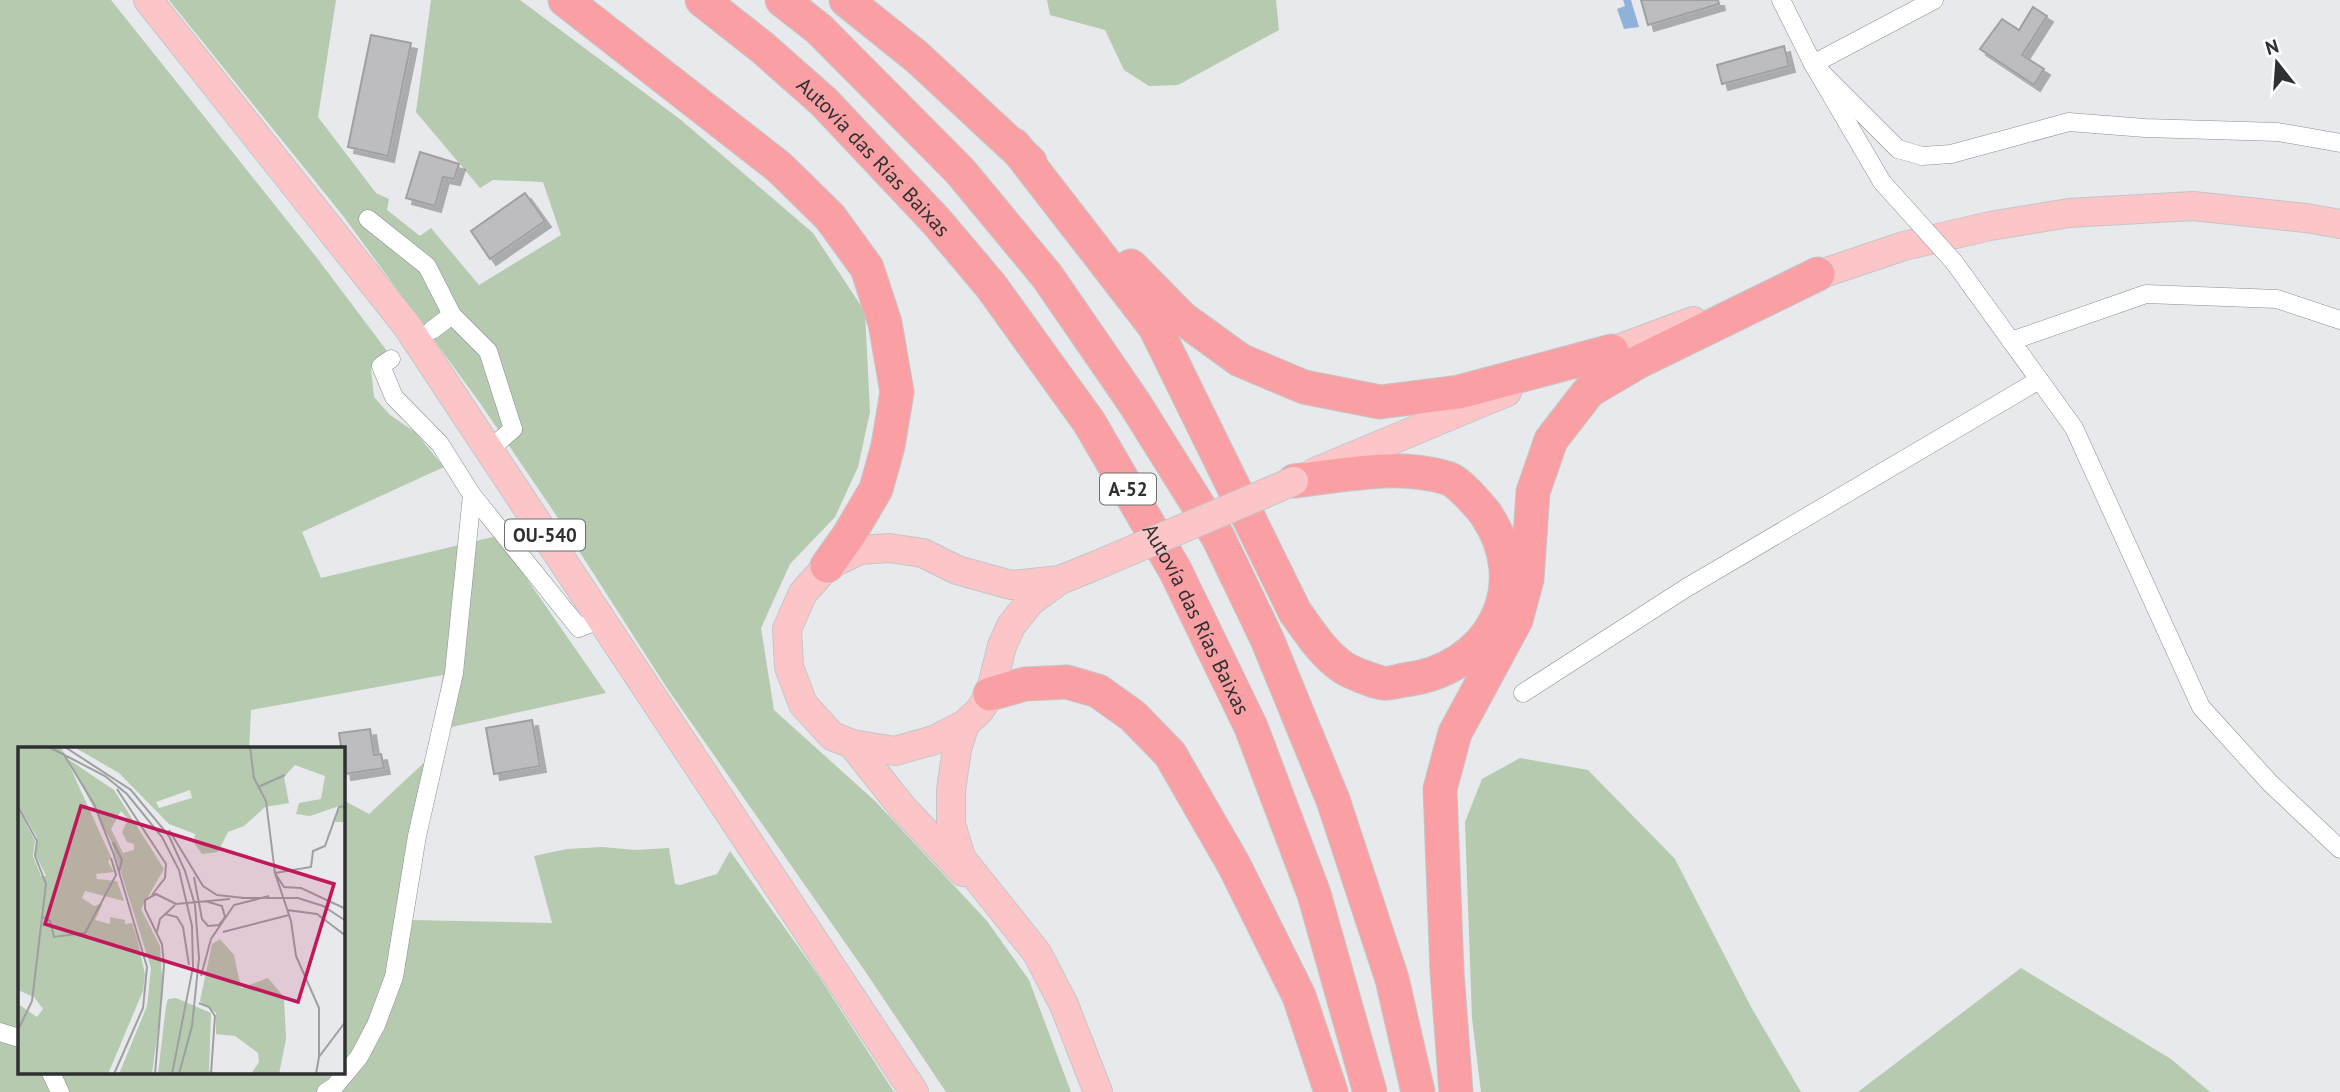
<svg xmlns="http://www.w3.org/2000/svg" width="2340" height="1092" viewBox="0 0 2340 1092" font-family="'PT Sans',sans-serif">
	<defs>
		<filter id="shadow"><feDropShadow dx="6" dy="6" stdDeviation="0" flood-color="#0004"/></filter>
	</defs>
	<rect width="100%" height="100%" fill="#e7e9ec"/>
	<g fill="#b5caae">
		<polygon points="0,0 111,0 317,258 387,351 371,368 374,397 390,415 415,432 444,467 302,532 321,578 497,536 606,693 447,728 435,723 443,675 251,710 249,749 19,749 19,1073 343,1073 343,800 369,814 428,759 441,761 410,920 552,923 534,856 567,849 602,847 635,850 669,848 675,884 680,885 717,874 730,851 816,972 894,1092 0,1092"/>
		<polygon points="169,0 336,0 318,117 376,193 389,199 387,210 420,236 431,228 479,285 561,235 543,182 493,180 480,188 416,112 431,0 520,0 681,120 813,233 865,312 870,412 858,467 835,517 790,564 761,628 774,710 875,801 987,921 1029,980 1071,1092 946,1092 867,974 667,688 554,512 480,403 344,217"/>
		<polygon points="1047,0 1276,0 1279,30 1178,85 1149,86 1124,70 1105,30 1050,15"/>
		<polygon points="1520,758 1588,770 1675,859 1751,1007 1801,1092 1481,1092 1472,1018 1465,822 1482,779"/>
		<polygon points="2021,968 2171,1059 2210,1092 1858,1092"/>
	</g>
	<polygon fill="#92b1d8" points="1623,0 1631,0 1639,27 1624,29 1617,9 1625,6"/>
	<g fill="#bdbcc0" stroke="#a0a0a3" stroke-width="2" filter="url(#shadow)">
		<polygon points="1641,0 1718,0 1719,4 1648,25"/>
		<polygon points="2033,7 2047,16 2022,55 2044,69 2034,85 1980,49 2002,19 2019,30"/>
		<polygon points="371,35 411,43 388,156 348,147"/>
		<polygon points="1784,46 1789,66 1722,84 1717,65"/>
		<polygon points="420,152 459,164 454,179 443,177 435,206 406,198"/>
		<polygon points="525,193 545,221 490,259 471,231"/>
		<polygon points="532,720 540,766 494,774 486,728"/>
		<polygon points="370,729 374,755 381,754 384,768 345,774 339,733"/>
	</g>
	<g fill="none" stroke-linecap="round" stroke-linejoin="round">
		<defs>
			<g id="street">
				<polyline points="1781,0 1813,64 1882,182"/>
				<polyline points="1934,0 1813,64 1898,149 1922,156 1951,154 2069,122 2145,128 2278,132 2340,143"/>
				<polyline points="368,219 427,266 452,315 488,351 513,429 489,450"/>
				<polyline points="1954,262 2074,428 2201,707 2270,783 2340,849"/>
				<polyline points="432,330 452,315"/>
				<polyline points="2011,341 2146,294 2277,299 2340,320"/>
				<polyline points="472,495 579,628 601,619"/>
				<polyline points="1523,693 1686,588 2039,380"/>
				<polyline points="0,1032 19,1038"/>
				<polyline points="51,1073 60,1092"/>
				<polyline points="326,1092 334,1087 359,1057 376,1025 394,977 417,836 454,673 472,495 440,444 394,397 381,366 391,359"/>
			</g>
			<g id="primary">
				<polyline points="148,0 407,326 914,1092"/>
				<polyline points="1797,282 1904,246 1990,226 2069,213 2193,206 2306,218 2340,224"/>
				<polyline points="1594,358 1693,321"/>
				<polyline points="1315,472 1507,392"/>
				<polyline points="1060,580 1011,585 957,570 923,553 889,548 860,550 827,566 803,593 787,629 789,667 803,704 832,736 852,744 895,751 934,740 965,724 980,710 990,694 1002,646 1011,626 1030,602 1060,580 1097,565"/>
				<polyline points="965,724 957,749 951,790 951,824 961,858 1037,953 1064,1005 1098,1092"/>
				<polyline points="852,744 902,807 963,872"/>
			</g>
			<g id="highway">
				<polyline points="565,0 779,167 830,217 867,268 885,323 897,392 888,446 876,489 849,535 827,566"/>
				<path id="s1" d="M702,0L763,48L824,102L937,222L991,286L1089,422L1175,570L1251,727L1314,894L1370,1092"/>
				<polyline points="782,0 819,29 960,171 1047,276 1135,404 1218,537 1267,639 1333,800 1392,979 1418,1092"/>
				<polyline points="846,0 917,57 1030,162"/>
				<path d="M1014,145L1155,327L1295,612C1309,631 1323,654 1344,668C1350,672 1375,682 1383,683C1390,684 1398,681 1404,680C1490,670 1536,587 1485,513C1478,504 1458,481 1447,478C1397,463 1345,475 1294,481"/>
				<polyline points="1131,266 1182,318 1240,360 1304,387 1380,402 1459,392 1612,351"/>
				<polyline points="990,694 1025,684 1067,682 1098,691 1133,716 1170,754 1234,865 1299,996 1331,1092"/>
				<polyline points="1456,1092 1447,972 1440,789 1455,733 1516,620 1527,579 1533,492 1551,440 1589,391 1638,362 1818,274"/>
			</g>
		</defs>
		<use href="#street" stroke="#8c8e91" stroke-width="19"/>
		<use href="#primary" stroke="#c5c5c5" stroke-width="30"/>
		<use href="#highway" stroke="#c5c5c5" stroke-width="35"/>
		<use href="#street" stroke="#fff" stroke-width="18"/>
		<use href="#primary" stroke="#fcc6c8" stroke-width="28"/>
		<use href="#highway" stroke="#faa0a4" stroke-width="33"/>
		<defs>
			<polyline id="street-bridge" points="1882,182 1954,262"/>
			<polyline id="primary-bridge" points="1097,565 1294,481"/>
		</defs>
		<use href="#street-bridge" stroke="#8c8e91" stroke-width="19" stroke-linecap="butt"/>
		<use href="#primary-bridge" stroke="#c5c5c5" stroke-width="30" stroke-linecap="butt"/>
		<use href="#street-bridge" stroke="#fff" stroke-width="18"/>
		<use href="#primary-bridge" stroke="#fcc6c8" stroke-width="28"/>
	</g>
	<g text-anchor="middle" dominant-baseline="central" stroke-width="6" stroke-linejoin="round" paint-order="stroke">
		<g fill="#fff" stroke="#6d6e6f" stroke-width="2">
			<rect x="1100" y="473.5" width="56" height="31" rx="5"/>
			<rect x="505" y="519.5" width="80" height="31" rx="5"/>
		</g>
		<g font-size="19" font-weight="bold" fill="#2f3031">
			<text x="1128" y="489">A-52</text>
			<text x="545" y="535">OU-540</text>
		</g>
		<g font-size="21" fill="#2f3031" stroke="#fff">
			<text stroke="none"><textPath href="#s1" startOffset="233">Autovía das Rías Baixas</textPath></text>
			<text stroke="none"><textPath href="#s1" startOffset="800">Autovía das Rías Baixas</textPath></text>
		</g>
	</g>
	<g transform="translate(18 747)">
		<rect width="327" height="327" fill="#e7e9ec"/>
		<path d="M0,0H43L93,110L90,115L96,125L78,127L79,132L99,134L106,154L67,144L64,151L76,159L85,156L77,173L92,177V170L107,173V177L114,176L119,191L127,227L125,244L90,327H0V257L19,270L25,262L16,250L0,243V62L17,94L15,109L23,129H28L18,109L19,90L0,59ZM56,0H327V75H317L321,59L292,69L278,67L281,56L303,52L307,29L277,18L266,30L271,56L247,60L226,79L210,85L200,105L184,107L176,96L177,87L151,77L101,26ZM172,43L174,51L141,61L138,55ZM50,12L96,43L146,122L123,162L142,199L145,244L134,327H101L129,259L133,221L93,94ZM103,64L110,72L104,85L109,95L116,97V103L105,106L93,82ZM202,192L216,208L223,241L250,231L266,250L268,292L261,327H233L241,315L240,306L217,289L198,287V266L182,254L194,197ZM158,251L193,266L191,324L203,327H140L148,259L150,252Z" fill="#b5caae" fill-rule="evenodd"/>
		<path fill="none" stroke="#9d9fa1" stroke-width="2" d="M31,0L87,29L109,47L144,90L161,123L174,179L175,220L154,327M47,0L113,43L151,89L167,124L177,158L181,211L174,279L161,327M232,0L236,31L248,54L257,126L273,174L278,209L301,261V310M45,6L76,57L96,108L129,220L125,261L96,327M240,40L267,28M99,42L148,117L147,131L134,148M328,59L321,60L307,99L295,104L293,120L257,126L266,140L283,141L328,162M0,60L19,94L17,109L28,137L14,254L0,283M151,83L185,139L199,148L226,151M95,95L104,113L101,124M176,130L184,172L190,179L201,178L207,170L204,159L187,154M223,151H280L305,159L328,174M269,163L299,167L328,189M147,167L159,170L165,180L171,218M23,169L32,174L36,190L67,186L98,128L93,111M139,185L142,172L157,158M205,185L271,168M183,229L193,192L216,158L251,149M181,256L191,260L197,269L193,327M137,327L146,219L144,197L127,162V153L138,147L158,157L212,152M298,327L301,310L328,274"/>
		<path fill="#c2185b" fill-opacity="0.15" stroke="#c2185b" stroke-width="3.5" d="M63,59L316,137L280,255L27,177Z"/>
		<rect width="327" height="327" fill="none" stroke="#2f3031" stroke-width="3.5"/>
	</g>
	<g transform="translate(2277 63) rotate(343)" stroke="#ffffff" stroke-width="5" paint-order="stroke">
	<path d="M0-5L12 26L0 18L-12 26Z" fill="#2f3031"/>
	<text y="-10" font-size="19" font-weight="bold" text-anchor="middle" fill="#2f3031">N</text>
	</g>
</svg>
